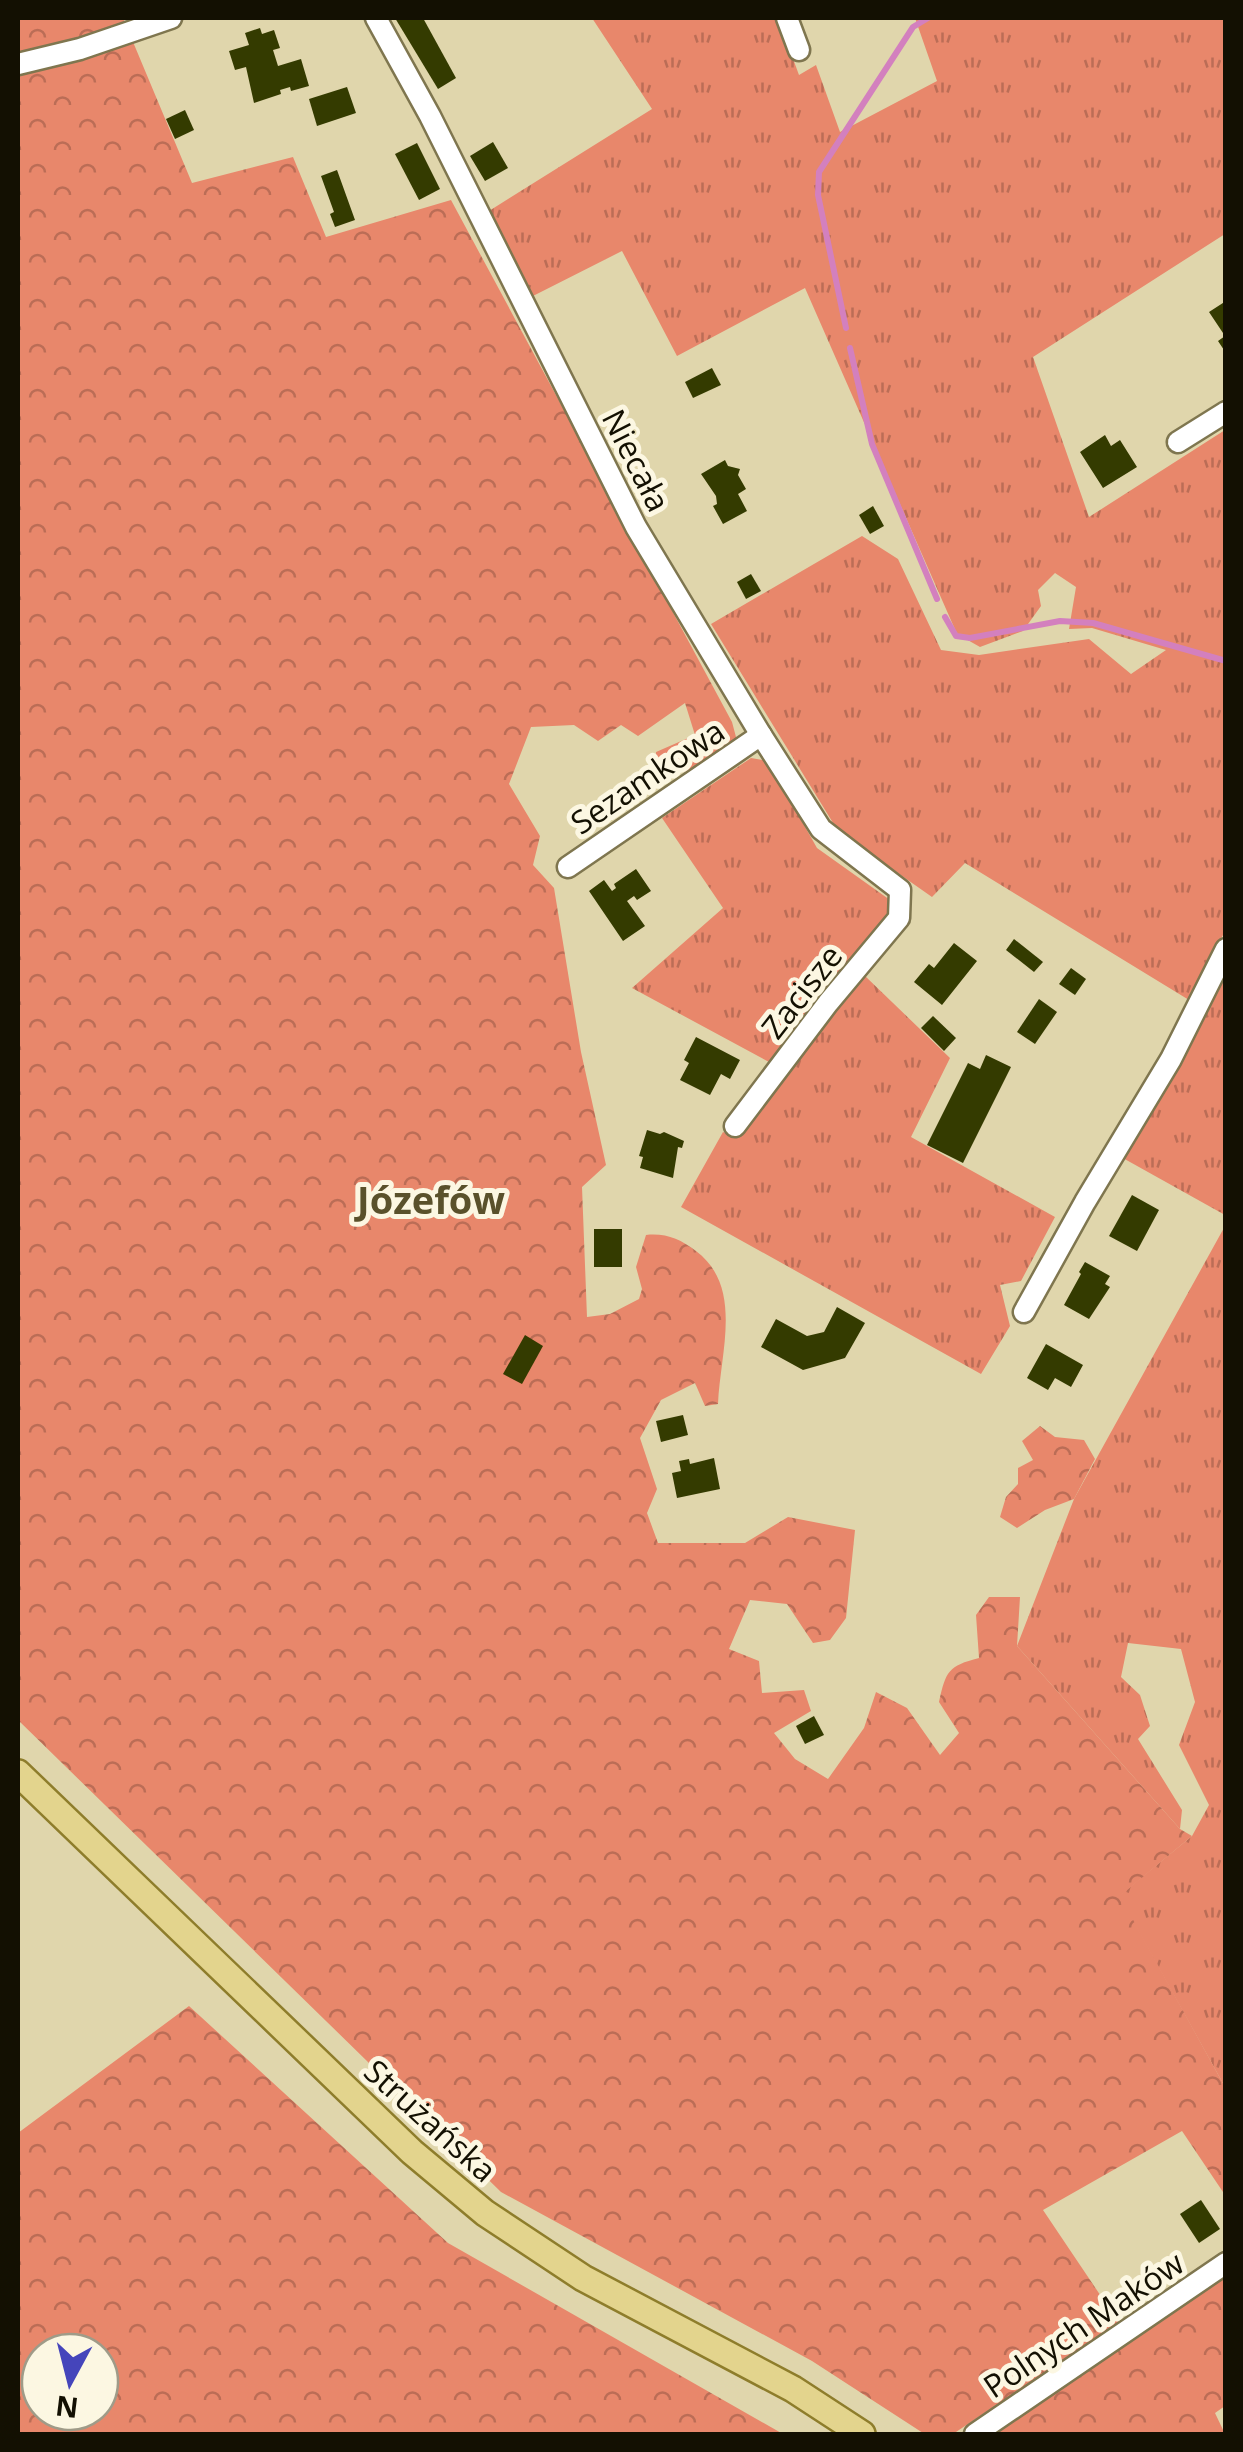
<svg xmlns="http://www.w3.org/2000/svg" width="1243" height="2452" viewBox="0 0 1243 2452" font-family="'Open Sans',sans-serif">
	<defs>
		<pattern id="grass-tufts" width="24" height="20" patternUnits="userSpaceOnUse" patternTransform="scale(2.5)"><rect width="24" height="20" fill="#e8876b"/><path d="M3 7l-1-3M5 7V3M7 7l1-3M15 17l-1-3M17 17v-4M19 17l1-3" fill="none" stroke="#bb6d56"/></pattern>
		<pattern id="forest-crowns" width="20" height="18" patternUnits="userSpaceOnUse" patternTransform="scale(2.5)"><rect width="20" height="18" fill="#e8876b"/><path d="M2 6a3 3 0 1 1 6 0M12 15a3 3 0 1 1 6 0" fill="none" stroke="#bb6d56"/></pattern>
	</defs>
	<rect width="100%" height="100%" fill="#e0d6ac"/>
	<g fill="url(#grass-tufts)">
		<polygon points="592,18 778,18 799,75 816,65 840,132 937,81 915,18 1225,18 1225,234 1033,357 1089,517 1225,430 1225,921 1223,935 1189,1000 965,863 932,897 838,831 711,624 862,536 898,559 941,650 979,655 1089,639 1131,674 1166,650 1092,628 1069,629 1076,587 1055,573 1038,590 1041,606 1023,631 980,647 957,634 805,288 677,356 622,251 531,297 489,211 652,109"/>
		<polygon points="751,758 768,761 817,848 890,900 892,916 769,1062 632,988 723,908 662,818"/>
		<polygon points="1225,970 1225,1215 1121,1157"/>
		<polygon points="864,975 950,1058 911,1137 1055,1217 1021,1281 1000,1285 1010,1326 981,1374 681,1207 723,1132 738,1138 747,1120"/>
		<polygon points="1225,1226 1225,2087 1119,1896 1192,1836 1209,1805 1179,1745 1195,1702 1181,1649 1128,1643 1121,1677 1140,1695 1150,1726 1138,1739 1182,1810 1180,1829 1017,1646 1074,1499"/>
	</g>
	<g fill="url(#forest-crowns)" fill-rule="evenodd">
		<path d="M18,18H123L192,183L293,157L326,237L451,200L732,722L740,752L705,773L656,769V752L695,735L685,703L638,736L621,725L598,741L574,725L531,727L509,784L540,836L533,865L554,888L581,1052L606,1165L582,1187L587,1317L610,1314L639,1299L642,1289L636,1267L646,1235C666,1233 680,1239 696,1251C744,1287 720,1353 718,1404L705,1406L695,1383L661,1400L640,1438L657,1489L647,1513L658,1543H745L788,1517L855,1530L846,1618L830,1640L813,1643L787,1604L750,1600L729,1649L759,1661L762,1693L804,1690L811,1711L774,1733L795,1759L828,1779L864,1728L876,1692L907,1708L940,1755L959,1733L939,1702C946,1671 948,1666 979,1658L976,1615L989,1597H1020L1017,1646L1180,1829L1192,1836L1120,1896L1225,2087V2195L1182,2131L1043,2210L1119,2323L953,2434L923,2433L812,2361L501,2192L18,1720Z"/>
		<polygon points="1040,1426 1055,1437 1084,1440 1095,1459 1074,1499 1045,1510 1017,1528 1000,1517 1006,1497 1018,1484 1018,1468 1033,1460 1022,1441"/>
		<path d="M189,2006L448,2243L783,2434H18V2133ZM100,2352V2412H40V2352Z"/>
		<polygon points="1225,2274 1225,2406 1215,2413 1225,2434 987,2434"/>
	</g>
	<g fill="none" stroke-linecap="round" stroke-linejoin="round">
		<g stroke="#d380be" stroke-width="6">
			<polyline points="846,328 818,195 819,172 913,27 928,18"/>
			<polyline points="850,348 872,444 937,599"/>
			<polyline points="945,617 956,636 970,638 1060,621 1093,623 1226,661"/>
		</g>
	</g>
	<g fill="#343b00">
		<polygon points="395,18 423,18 456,78 438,89"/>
		<polygon points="260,28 262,34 274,30 280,48 273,50 278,66 301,59 309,86 291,91 290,87 280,90 281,94 254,103 246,67 235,70 229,51 249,45 245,33"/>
		<polygon points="347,87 356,113 317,126 309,99"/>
		<polygon points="185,110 194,130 175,139 166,119"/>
		<polygon points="493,142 508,168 485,181 470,156"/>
		<polygon points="417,143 440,189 419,200 395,154"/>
		<polygon points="337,170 355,220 335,227 330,214 334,212 321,176"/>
		<polygon points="1226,301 1226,353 1218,341 1225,336 1209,312"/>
		<polygon points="712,368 721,385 693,398 685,382"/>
		<polygon points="1105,435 1111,446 1120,440 1137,467 1103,488 1080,452"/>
		<polygon points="725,460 728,466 740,469 738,475 746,489 738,494 747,511 723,524 713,506 717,504 716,496 701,474"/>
		<polygon points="873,506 884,526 870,534 859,515"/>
		<polygon points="751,574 761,591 746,599 737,582"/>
		<polygon points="636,869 651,891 637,900 634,896 627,901 645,926 623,941 589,891 604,880 612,891 616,888 614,884"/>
		<polygon points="1014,939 1043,962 1034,972 1006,950"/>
		<polygon points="954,943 977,961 942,1005 914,982 929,964 934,968"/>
		<polygon points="1071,968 1086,979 1075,995 1059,984"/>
		<polygon points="1039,999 1057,1012 1035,1044 1017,1032"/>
		<polygon points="933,1016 956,1038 944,1051 921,1028"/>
		<polygon points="696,1037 740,1060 730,1079 721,1074 710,1095 680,1080 689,1063 684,1060"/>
		<polygon points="986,1055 1011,1067 963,1163 927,1145 968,1063 980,1069"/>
		<polygon points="647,1130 660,1134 664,1132 684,1141 682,1148 678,1147 673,1178 640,1168 643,1157 639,1156"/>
		<polygon points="1132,1195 1159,1210 1137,1251 1109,1236"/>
		<rect x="594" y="1229" width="28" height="38"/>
		<polygon points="1085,1262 1110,1276 1105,1284 1110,1287 1089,1319 1064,1305 1081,1274 1079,1272"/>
		<polygon points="837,1307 865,1323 845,1358 803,1370 761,1347 776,1319 807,1336 824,1332"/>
		<polygon points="525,1335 543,1346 522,1384 503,1374"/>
		<polygon points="1046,1344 1083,1365 1071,1387 1055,1378 1048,1390 1027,1378"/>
		<polygon points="683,1415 688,1435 661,1442 656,1421"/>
		<polygon points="714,1458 720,1489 677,1498 672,1473 681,1471 679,1461 689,1459 690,1464"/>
		<polygon points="814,1716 824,1735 805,1744 796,1726"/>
		<polygon points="1201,2200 1220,2229 1199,2243 1180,2214"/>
	</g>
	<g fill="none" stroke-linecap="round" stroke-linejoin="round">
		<defs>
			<g id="minor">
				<polyline points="376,18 430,116 636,527 761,735 821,829 900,890 899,918 828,1003 735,1126"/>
				<polyline points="787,18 799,50"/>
				<polyline points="18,64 80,49 171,18"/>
				<polyline points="1178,442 1226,412"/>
				<polyline points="568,867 761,735"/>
				<polyline points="1024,1312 1085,1202 1171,1059 1226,949"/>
				<polyline points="975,2434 1226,2263"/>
			</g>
			<polyline id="major" points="18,1773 412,2152 485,2213 583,2278 793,2389 862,2434"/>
		</defs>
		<use href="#minor" stroke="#7f764f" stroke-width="25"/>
		<use href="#major" stroke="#8e7d2b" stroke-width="30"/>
		<use href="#minor" stroke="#fff" stroke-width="20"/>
		<use href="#major" stroke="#e3d48d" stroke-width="25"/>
	</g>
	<g text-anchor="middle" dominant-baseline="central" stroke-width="10" stroke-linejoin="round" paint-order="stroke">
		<g font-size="32" fill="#131002" stroke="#fcf7e2">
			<text transform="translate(637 460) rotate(63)">Niecała</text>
			<text transform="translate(647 776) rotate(-34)">Sezamkowa</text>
			<text transform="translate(801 991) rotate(-52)">Zacisze</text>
			<text transform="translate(431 2120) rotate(42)">Strużańska</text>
			<text transform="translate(1083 2324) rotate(-34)">Polnych Maków</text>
		</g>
		<g font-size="38" font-weight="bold" fill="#5a512b" stroke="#fcf7e2">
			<text x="431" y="1199">Józefów</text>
		</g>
	</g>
	<rect width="1243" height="2452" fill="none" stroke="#131002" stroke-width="40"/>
	<g transform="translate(70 2382) rotate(187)"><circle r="48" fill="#fcf7e2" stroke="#9f9b88" stroke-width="2.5"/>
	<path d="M0-8L18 38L0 25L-18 38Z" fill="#4545bb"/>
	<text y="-15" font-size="28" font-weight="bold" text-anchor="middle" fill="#131002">N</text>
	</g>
</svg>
